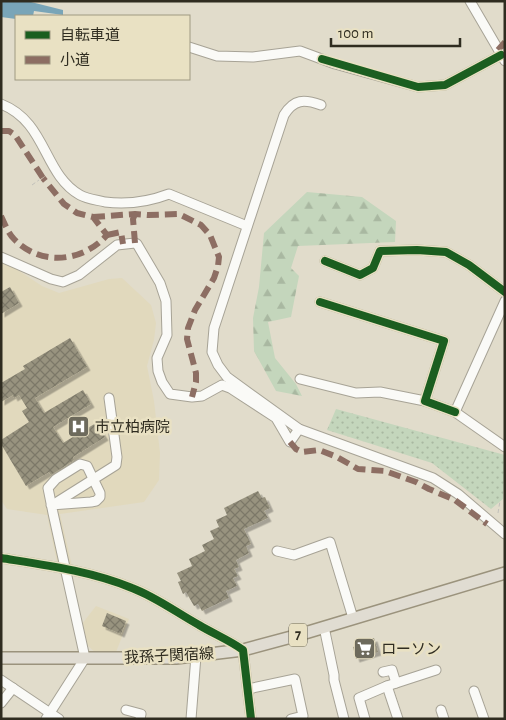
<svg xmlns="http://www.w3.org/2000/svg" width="506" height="720" viewBox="0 0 506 720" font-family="'Alegreya Sans','Noto Sans JP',sans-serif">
	<defs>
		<pattern id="forest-firs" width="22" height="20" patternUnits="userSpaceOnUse" patternTransform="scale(1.25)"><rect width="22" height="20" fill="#c4d6bc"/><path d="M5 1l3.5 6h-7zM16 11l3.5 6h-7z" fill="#a9b8a1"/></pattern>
		<pattern id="park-dots" width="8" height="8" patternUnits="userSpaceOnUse" patternTransform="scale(1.25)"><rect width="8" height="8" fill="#c4d6bc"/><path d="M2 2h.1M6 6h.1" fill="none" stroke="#a9b8a1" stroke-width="1.8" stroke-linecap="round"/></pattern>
		<pattern id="building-cross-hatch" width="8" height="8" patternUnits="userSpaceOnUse" patternTransform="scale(1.25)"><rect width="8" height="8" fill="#98937f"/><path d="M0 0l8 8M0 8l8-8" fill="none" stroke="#7c7868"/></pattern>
		<filter id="shadow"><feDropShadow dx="3.5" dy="3.5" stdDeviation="0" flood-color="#0004"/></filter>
	</defs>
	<rect width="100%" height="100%" fill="#e1dccb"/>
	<g fill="#e1d9bd">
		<polygon points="1,259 42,286 59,293 109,279 122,278 151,305 156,323 154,340 147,366 154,401 160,453 159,480 144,502 60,514 72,566 57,562 47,515 7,509 1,500"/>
		<polygon points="96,606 129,619 116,652 95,652 87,645 82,624"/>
	</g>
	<polygon fill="url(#forest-firs)" points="307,192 362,197 396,221 395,242 298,246 291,268 299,276 291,317 268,322 275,358 296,384 302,396 276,391 254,351 253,318 259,287 264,233"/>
	<polygon fill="url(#park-dots)" points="336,409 505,455 503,499 491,509 432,463 327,430"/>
	<polygon fill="#79a5b8" points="1,1 27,1 63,10 63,15 34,11 33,16 16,16 16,19 1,17"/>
	<g fill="url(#building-cross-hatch)" filter="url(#shadow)">
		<polygon points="10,287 19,303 1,314 1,292"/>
		<polygon points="70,338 87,367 35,398 44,413 83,390 91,404 53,427 63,443 96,423 105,437 73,457 74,460 51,475 49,472 26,486 1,444 1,440 29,422 22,411 27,408 19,395 14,398 13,395 1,402 1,383 25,369 23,366"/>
		<polygon points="258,491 262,498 265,497 270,508 264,511 268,518 244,529 251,544 246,546 249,553 236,560 239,567 234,569 238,576 233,578 237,586 226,591 229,598 202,611 198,604 194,606 186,592 183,594 178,582 181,581 177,573 192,566 189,559 205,551 202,545 214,539 210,531 219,527 216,520 227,515 224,508"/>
		<polygon points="107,613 126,621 121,634 102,626"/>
		<polygon points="374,638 378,652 356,659 353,647 357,646 356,644"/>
	</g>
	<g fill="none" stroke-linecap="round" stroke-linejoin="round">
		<defs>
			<g id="minor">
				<polyline points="470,1 505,61"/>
				<polyline points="189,47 217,56 253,57 300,51 335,64 418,87 445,85 501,55"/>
				<path d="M1,104C47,122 43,174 80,195C87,199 97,200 105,202C128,205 148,202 169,194L247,226"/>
				<path d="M321,105C304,99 294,99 284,115L214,328L212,352L218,365L227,377L299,429L433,478L458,494L505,534"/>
				<polyline points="1,257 51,279 63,282 79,275 117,245 135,243 137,244 160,283 166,301 167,335 157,358 158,371 162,382 170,394 192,397 202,396 222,385 230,388 276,418 290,442 299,429"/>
				<polyline points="325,261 360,275 373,268 380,251 417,250 446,252 469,265 505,292"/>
				<polyline points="505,301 455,412 505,447"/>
				<polyline points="320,302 444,341 425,401 455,412"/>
				<polyline points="300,379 356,393 380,392 425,401"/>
				<polyline points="54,504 116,465 117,457 109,398"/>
				<polyline points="277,551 294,555 330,542 353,618"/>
				<path d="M1,558C45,565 91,571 132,588C156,597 177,613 199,625C214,634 229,640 243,650L251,719"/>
				<polyline points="324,627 334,675 334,680 344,719"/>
				<polyline points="383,672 392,670 396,683"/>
				<polyline points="1,680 59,719"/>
				<polyline points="387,686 398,719"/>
				<polyline points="248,689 295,679 303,716 291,719"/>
				<polyline points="474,691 484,719"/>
				<polyline points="1,703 13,688"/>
				<polyline points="126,710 141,714 140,719"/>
				<polyline points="441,710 444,719"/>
				<polyline points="46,719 85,658 53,513 48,488 56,479 80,464 87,466 100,493 100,497 96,501 91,502 51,505"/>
				<polyline points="191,719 196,656"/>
				<polyline points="365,719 359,698 387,686 436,670"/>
			</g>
			<polyline id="major" points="1,658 176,658 243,650 295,636 505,573"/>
		</defs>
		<use href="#minor" stroke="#a7a396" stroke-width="11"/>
		<use href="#major" stroke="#9b937d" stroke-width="14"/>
		<g stroke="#c1c0ba" stroke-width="1" stroke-dasharray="4 2.5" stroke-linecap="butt">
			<polyline points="32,185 39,180"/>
			<polyline points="498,513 500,501"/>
		</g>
		<use href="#minor" stroke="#fafaf7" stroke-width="9"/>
		<use href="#major" stroke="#e0dcd2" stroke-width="11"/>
		<g stroke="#8d6e63" stroke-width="6" stroke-dasharray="12 6" stroke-linecap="butt">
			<polyline points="498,50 505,42"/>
			<polyline points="1,131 9,131 15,135 43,178 39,180"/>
			<path d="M1,216C5,224 8,233 14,239C41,267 83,262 107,235L93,217L77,213L64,204L43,178"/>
			<polyline points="93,217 135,214 148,215 179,214 201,225 210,235 219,257 218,266 214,278 195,310 188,328 187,339 196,373 196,382 192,397"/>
			<polyline points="107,235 121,232 123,244"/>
			<polyline points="135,243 133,219 135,214"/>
			<polyline points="290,442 296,449 302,452 319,450 337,457 358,469 385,471 416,482 429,489 455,500 487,524"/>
		</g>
		<defs>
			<g id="cycleway">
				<polyline points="322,59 418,87 445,85 501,55"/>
				<polyline points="325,261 360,275 373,268 380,251 417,250 446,252 469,265 505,292"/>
				<polyline points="320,302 444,341 425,401 455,412"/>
				<path d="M1,558C45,565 91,571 132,588C156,597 177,613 199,625C214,634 229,640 243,650L251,719"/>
			</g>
		</defs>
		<use href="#cycleway" stroke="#e9e1c3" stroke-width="11"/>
		<use href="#cycleway" stroke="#1b5e20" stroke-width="8"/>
	</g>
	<defs>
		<symbol id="hospital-square" viewBox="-11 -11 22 22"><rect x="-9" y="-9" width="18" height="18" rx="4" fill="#6d6a5c" stroke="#e9e1c3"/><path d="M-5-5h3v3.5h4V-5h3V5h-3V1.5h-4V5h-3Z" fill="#fff"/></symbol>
		<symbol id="supermarket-square" viewBox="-11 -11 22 22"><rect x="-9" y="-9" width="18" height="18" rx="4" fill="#6d6a5c" stroke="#e9e1c3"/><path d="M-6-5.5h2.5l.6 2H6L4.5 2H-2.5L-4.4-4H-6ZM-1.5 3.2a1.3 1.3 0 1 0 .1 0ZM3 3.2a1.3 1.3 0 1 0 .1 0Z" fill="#fff"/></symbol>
	</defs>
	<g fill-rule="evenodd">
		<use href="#hospital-square" x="66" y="414" width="25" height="25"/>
		<use href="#supermarket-square" x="352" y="636" width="25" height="25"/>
	</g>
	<g text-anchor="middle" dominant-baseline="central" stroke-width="5" stroke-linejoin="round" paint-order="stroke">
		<rect fill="#e9e1c3" stroke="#676251" stroke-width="1" x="289" y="623.5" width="18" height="23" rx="4"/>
		<g font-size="14" font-weight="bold" fill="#2f2c20">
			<text x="298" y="635">7</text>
		</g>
		<g font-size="15" fill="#2f2c20" stroke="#e9e1c3" text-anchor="start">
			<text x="95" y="427">市立柏病院</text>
			<text x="381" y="649">ローソン</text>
		</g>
		<g font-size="15" fill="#2f2c20" stroke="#e9e1c3">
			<text transform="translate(169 656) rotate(-3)">我孫子関宿線</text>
		</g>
	</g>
	<rect width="506" height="720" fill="none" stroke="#2f2c20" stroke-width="5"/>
	<rect x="15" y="15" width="175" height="65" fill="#e9e1c3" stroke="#9f9982"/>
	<rect x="25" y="31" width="25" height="8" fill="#1b5e20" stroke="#9f9982"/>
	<text x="60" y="40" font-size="15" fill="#2f2c20">自転車道</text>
	<rect x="25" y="56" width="25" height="8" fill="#8d6e63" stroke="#9f9982"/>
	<text x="60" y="65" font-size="15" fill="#2f2c20">小道</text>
	<path d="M331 38v8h129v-8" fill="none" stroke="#2f2c20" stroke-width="2.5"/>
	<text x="338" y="38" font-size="15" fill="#2f2c20" stroke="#e9e1c3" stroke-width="4" paint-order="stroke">100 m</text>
</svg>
